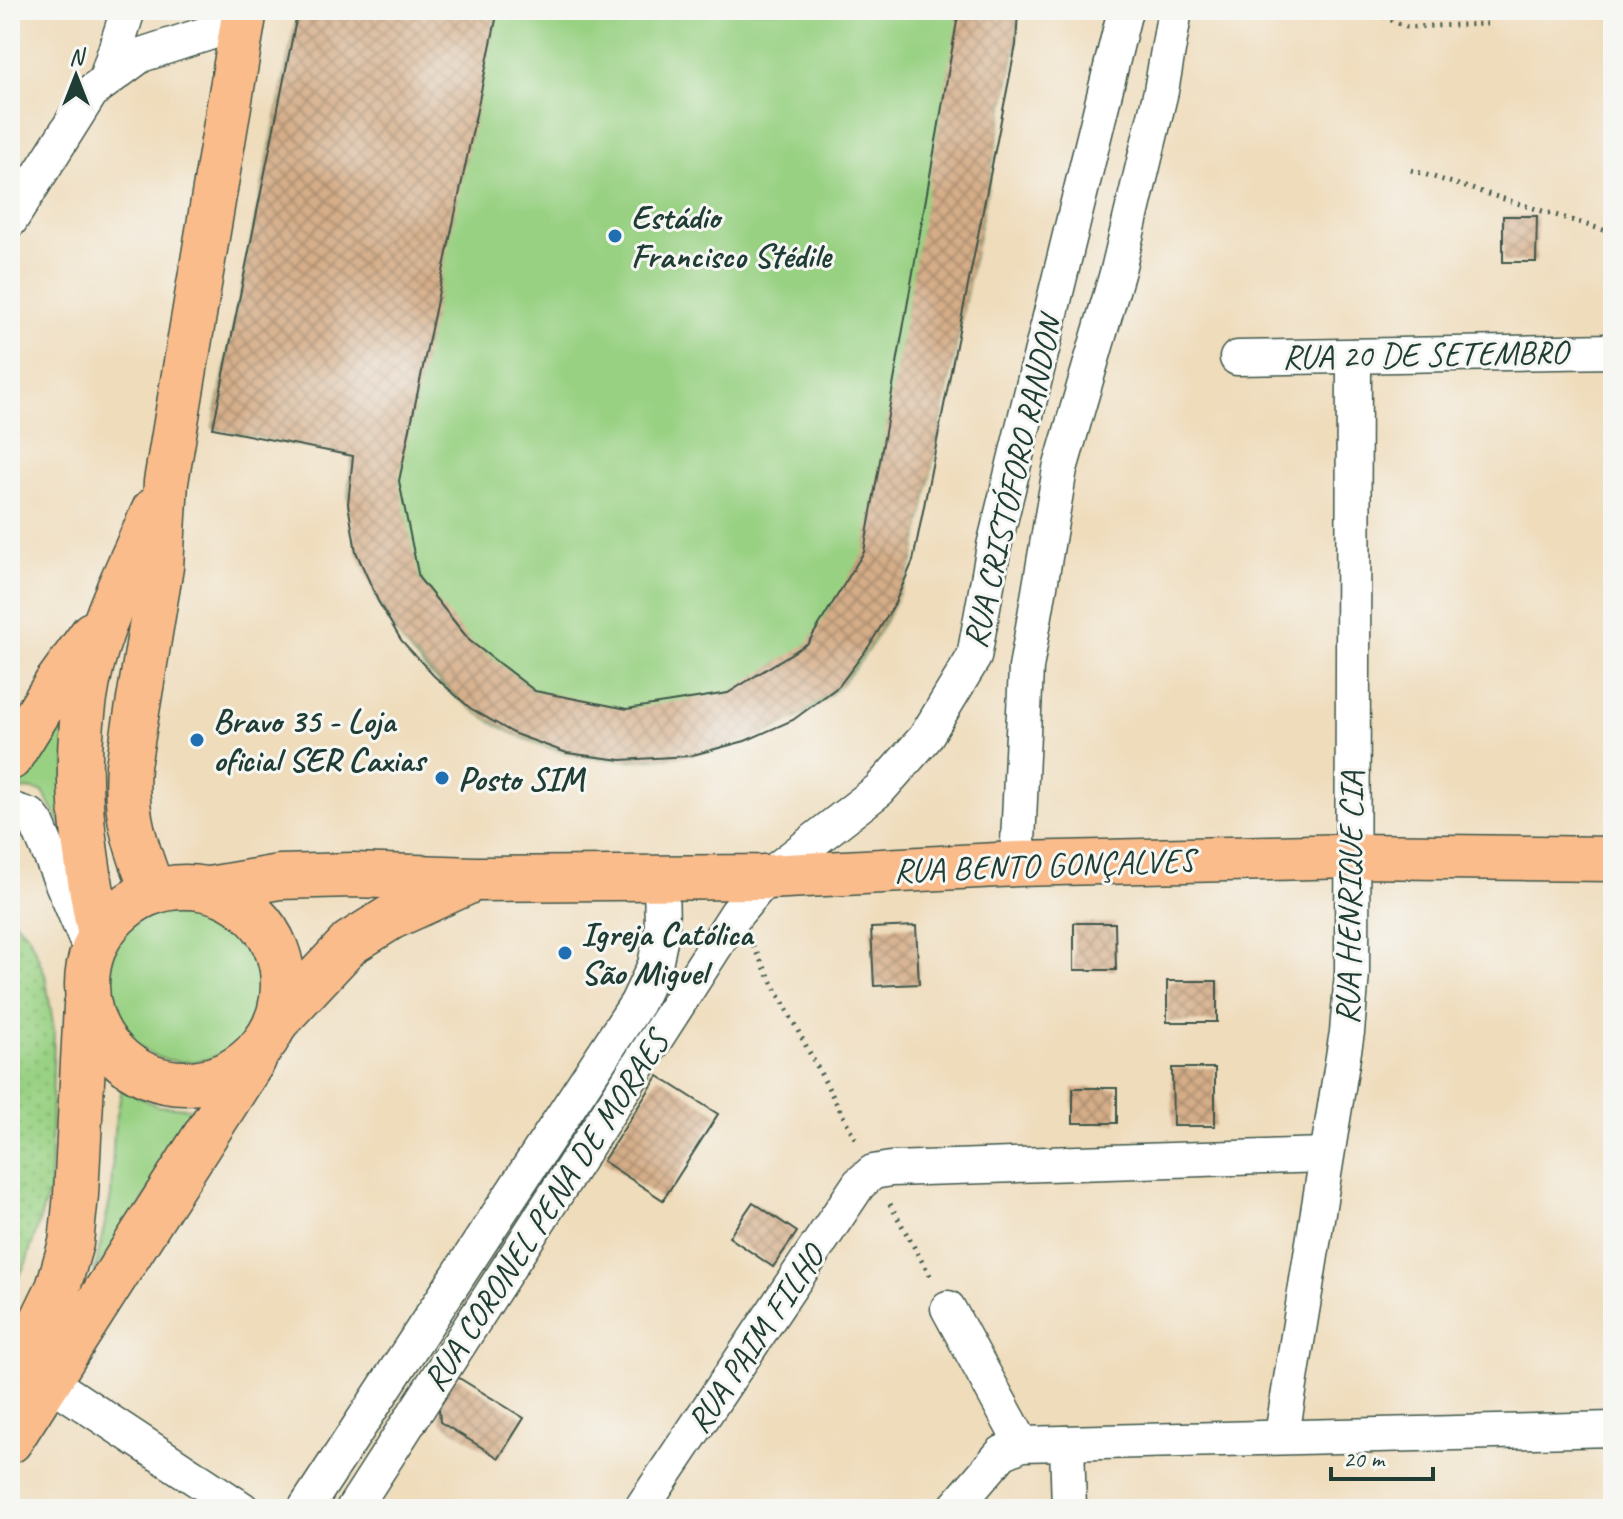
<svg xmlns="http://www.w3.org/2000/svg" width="1623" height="1519" viewBox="0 0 1623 1519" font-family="Caveat,sans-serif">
	<defs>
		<pattern id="park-dots" width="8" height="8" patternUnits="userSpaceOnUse" patternTransform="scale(2)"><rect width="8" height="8" fill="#99d183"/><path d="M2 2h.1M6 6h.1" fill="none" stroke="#83b472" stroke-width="1.8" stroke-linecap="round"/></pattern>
		<pattern id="building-cross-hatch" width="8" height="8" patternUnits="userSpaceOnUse" patternTransform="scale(2)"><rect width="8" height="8" fill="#d5ad88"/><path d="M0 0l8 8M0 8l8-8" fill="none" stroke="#ac8e70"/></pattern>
	</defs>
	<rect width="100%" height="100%" fill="#f6f6f2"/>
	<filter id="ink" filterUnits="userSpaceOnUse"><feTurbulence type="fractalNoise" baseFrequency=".0125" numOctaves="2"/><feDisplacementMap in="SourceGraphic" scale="16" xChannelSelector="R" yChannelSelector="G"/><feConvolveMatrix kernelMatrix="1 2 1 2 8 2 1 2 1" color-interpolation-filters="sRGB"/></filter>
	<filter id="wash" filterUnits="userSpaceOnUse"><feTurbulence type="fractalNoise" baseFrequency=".006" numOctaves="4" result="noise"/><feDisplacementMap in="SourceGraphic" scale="32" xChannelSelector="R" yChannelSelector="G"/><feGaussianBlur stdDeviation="1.8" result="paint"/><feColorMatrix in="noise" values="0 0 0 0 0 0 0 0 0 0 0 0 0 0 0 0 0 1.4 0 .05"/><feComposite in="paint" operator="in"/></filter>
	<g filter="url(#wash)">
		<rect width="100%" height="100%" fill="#efdcbb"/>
		<g fill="#99d183" stroke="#5c875c" stroke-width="2">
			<path d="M298,10H1018L1016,45L913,561C895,604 873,652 839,686C807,719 761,737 717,749C670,760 615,765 567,753C489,734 415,675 379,603C372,589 369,572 364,557C359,540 351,522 349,504C347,490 351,471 353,456L213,428Z"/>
			<polygon points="71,679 63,828 43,792 28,789 19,790 31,756"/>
			<circle cx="186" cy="983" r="79"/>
			<polygon points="122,1089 158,1106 205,1109 94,1273 111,1196 114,1130"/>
		</g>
		<polygon fill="url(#park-dots)" stroke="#5c875c" stroke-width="2" points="10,916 29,936 45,974 54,1030 50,1188 26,1263 10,1294"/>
		<g id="blocks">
			<g fill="url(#building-cross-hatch)">
				<polygon points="298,10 498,10 399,481 419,578 470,641 535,691 627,709 728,693 808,643 864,552 959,10 1018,10 1016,45 913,561 894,605 869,646 839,686 793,720 745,741 689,756 621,760 567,753 515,734 470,708 434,676 401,640 378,601 356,552 348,504 353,456 213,428"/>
				<polygon points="1503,216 1537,216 1536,262 1503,262"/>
				<polygon points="1074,923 1115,923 1116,970 1074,970"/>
				<polygon points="916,926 919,984 874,986 871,928"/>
				<rect x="1167" y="981" width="50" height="41"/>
				<polygon points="1172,1068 1215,1068 1215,1126 1173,1126"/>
				<polygon points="658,1076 718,1114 663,1200 603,1161"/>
				<rect x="1073" y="1088" width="44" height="35"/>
				<polygon points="753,1202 797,1232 773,1267 729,1237"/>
				<polygon points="451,1373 524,1418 499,1458 440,1422 438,1395"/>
			</g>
		</g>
	</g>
	<g filter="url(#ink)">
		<use href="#blocks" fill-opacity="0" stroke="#3e5548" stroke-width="2"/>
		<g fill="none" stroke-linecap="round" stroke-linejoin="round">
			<defs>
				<g id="minor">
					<polyline points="106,79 128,10"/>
					<polyline points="10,221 92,91 141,55 243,22"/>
					<polyline points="1237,358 1613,351"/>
					<polyline points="10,809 31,816 37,824 90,949"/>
					<polyline points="1017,864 1026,668 1060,469 1118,270 1161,91 1175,10"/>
					<polyline points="948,1308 1022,1444"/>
					<polyline points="50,1382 242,1509"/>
					<polyline points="1282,1435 1347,1032 1352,973 1354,356"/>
					<polyline points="1067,1443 1069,1509"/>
					<polyline points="305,1509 637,1003 655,965 662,931 661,876"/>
					<polyline points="353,1509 736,914 767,877 879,790 925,738 974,657 994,546 1125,10"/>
					<polyline points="641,1509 859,1184 873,1172 891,1169 1326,1155"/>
					<polyline points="954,1509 1002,1453 1022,1444 1613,1429"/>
				</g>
				<g id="major">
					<polyline points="10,758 56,684 92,634"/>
					<circle cx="185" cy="985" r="98"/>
					<polyline points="209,889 279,877 353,875 476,879 767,877 1017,864 1352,856 1613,859"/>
					<path d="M153,892C136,847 124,815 128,766L161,567L166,482L245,10"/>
					<path d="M100,935C83,850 71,767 88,681C100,622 130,565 154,510"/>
					<polyline points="278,1020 350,943 390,918 466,883"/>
					<polyline points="10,1381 21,1364 58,1288 71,1243 76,1195 86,1005"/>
					<polyline points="10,1441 254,1059"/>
				</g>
			</defs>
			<use href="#minor" stroke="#3e5548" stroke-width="37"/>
			<use href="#major" stroke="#3e5548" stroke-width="47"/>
			<g stroke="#3e5548" stroke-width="5" stroke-dasharray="2 6" stroke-linecap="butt">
				<polyline points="1369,10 1407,27 1487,24"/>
				<polyline points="1411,170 1613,233"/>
				<polyline points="753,946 857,1142"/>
				<polyline points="890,1204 932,1279"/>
			</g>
			<use href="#minor" stroke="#fff" stroke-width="34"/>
			<use href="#major" stroke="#fabc8b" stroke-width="44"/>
		</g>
	</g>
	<g fill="#1f6fb2" stroke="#f6f6f2" stroke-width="3">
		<circle cx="615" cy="236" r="8"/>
		<circle cx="197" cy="740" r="8"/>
		<circle cx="442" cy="778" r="8"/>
		<circle cx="565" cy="953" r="8"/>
	</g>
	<g text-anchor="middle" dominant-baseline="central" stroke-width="6" stroke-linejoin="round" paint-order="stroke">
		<g font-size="34" font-weight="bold" fill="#1f3d34" stroke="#f6f6f2" text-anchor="start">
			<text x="631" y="216">Estádio<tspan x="631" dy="39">Francisco Stédile</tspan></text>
			<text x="213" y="720">Bravo 35 - Loja<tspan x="213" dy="39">oficial SER Caxias</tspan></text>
			<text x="458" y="778">Posto SIM</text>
			<text x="581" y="933">Igreja Católica<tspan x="581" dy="39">São Miguel</tspan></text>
		</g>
		<g font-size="34" fill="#1f3d34" stroke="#f6f6f2">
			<text transform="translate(1425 354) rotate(-1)">RUA 20 DE SETEMBRO</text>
			<text transform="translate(1012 482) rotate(-77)">RUA CRISTÓFORO RANDON</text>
			<text transform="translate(1044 865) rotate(-2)">RUA BENTO GONÇALVES</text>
			<text transform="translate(1349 898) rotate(-89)">RUA HENRIQUE CIA</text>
			<text transform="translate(545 1211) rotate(-57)">RUA CORONEL PENA DE MORAES</text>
			<text transform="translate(755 1339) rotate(-56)">RUA PAIM FILHO</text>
		</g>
	</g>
	<rect width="1623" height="1519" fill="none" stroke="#f6f6f2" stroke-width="40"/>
	<g transform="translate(76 76)" stroke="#f6f6f2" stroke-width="6" paint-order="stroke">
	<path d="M0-6L14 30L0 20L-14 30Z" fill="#1f3d34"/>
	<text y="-12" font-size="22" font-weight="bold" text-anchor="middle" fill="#1f3d34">N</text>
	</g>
	<path d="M1331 1467v12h102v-12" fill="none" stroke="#1f3d34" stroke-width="4"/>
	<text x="1343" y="1467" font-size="24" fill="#1f3d34" stroke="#f6f6f2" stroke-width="6" paint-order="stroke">20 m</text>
</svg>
